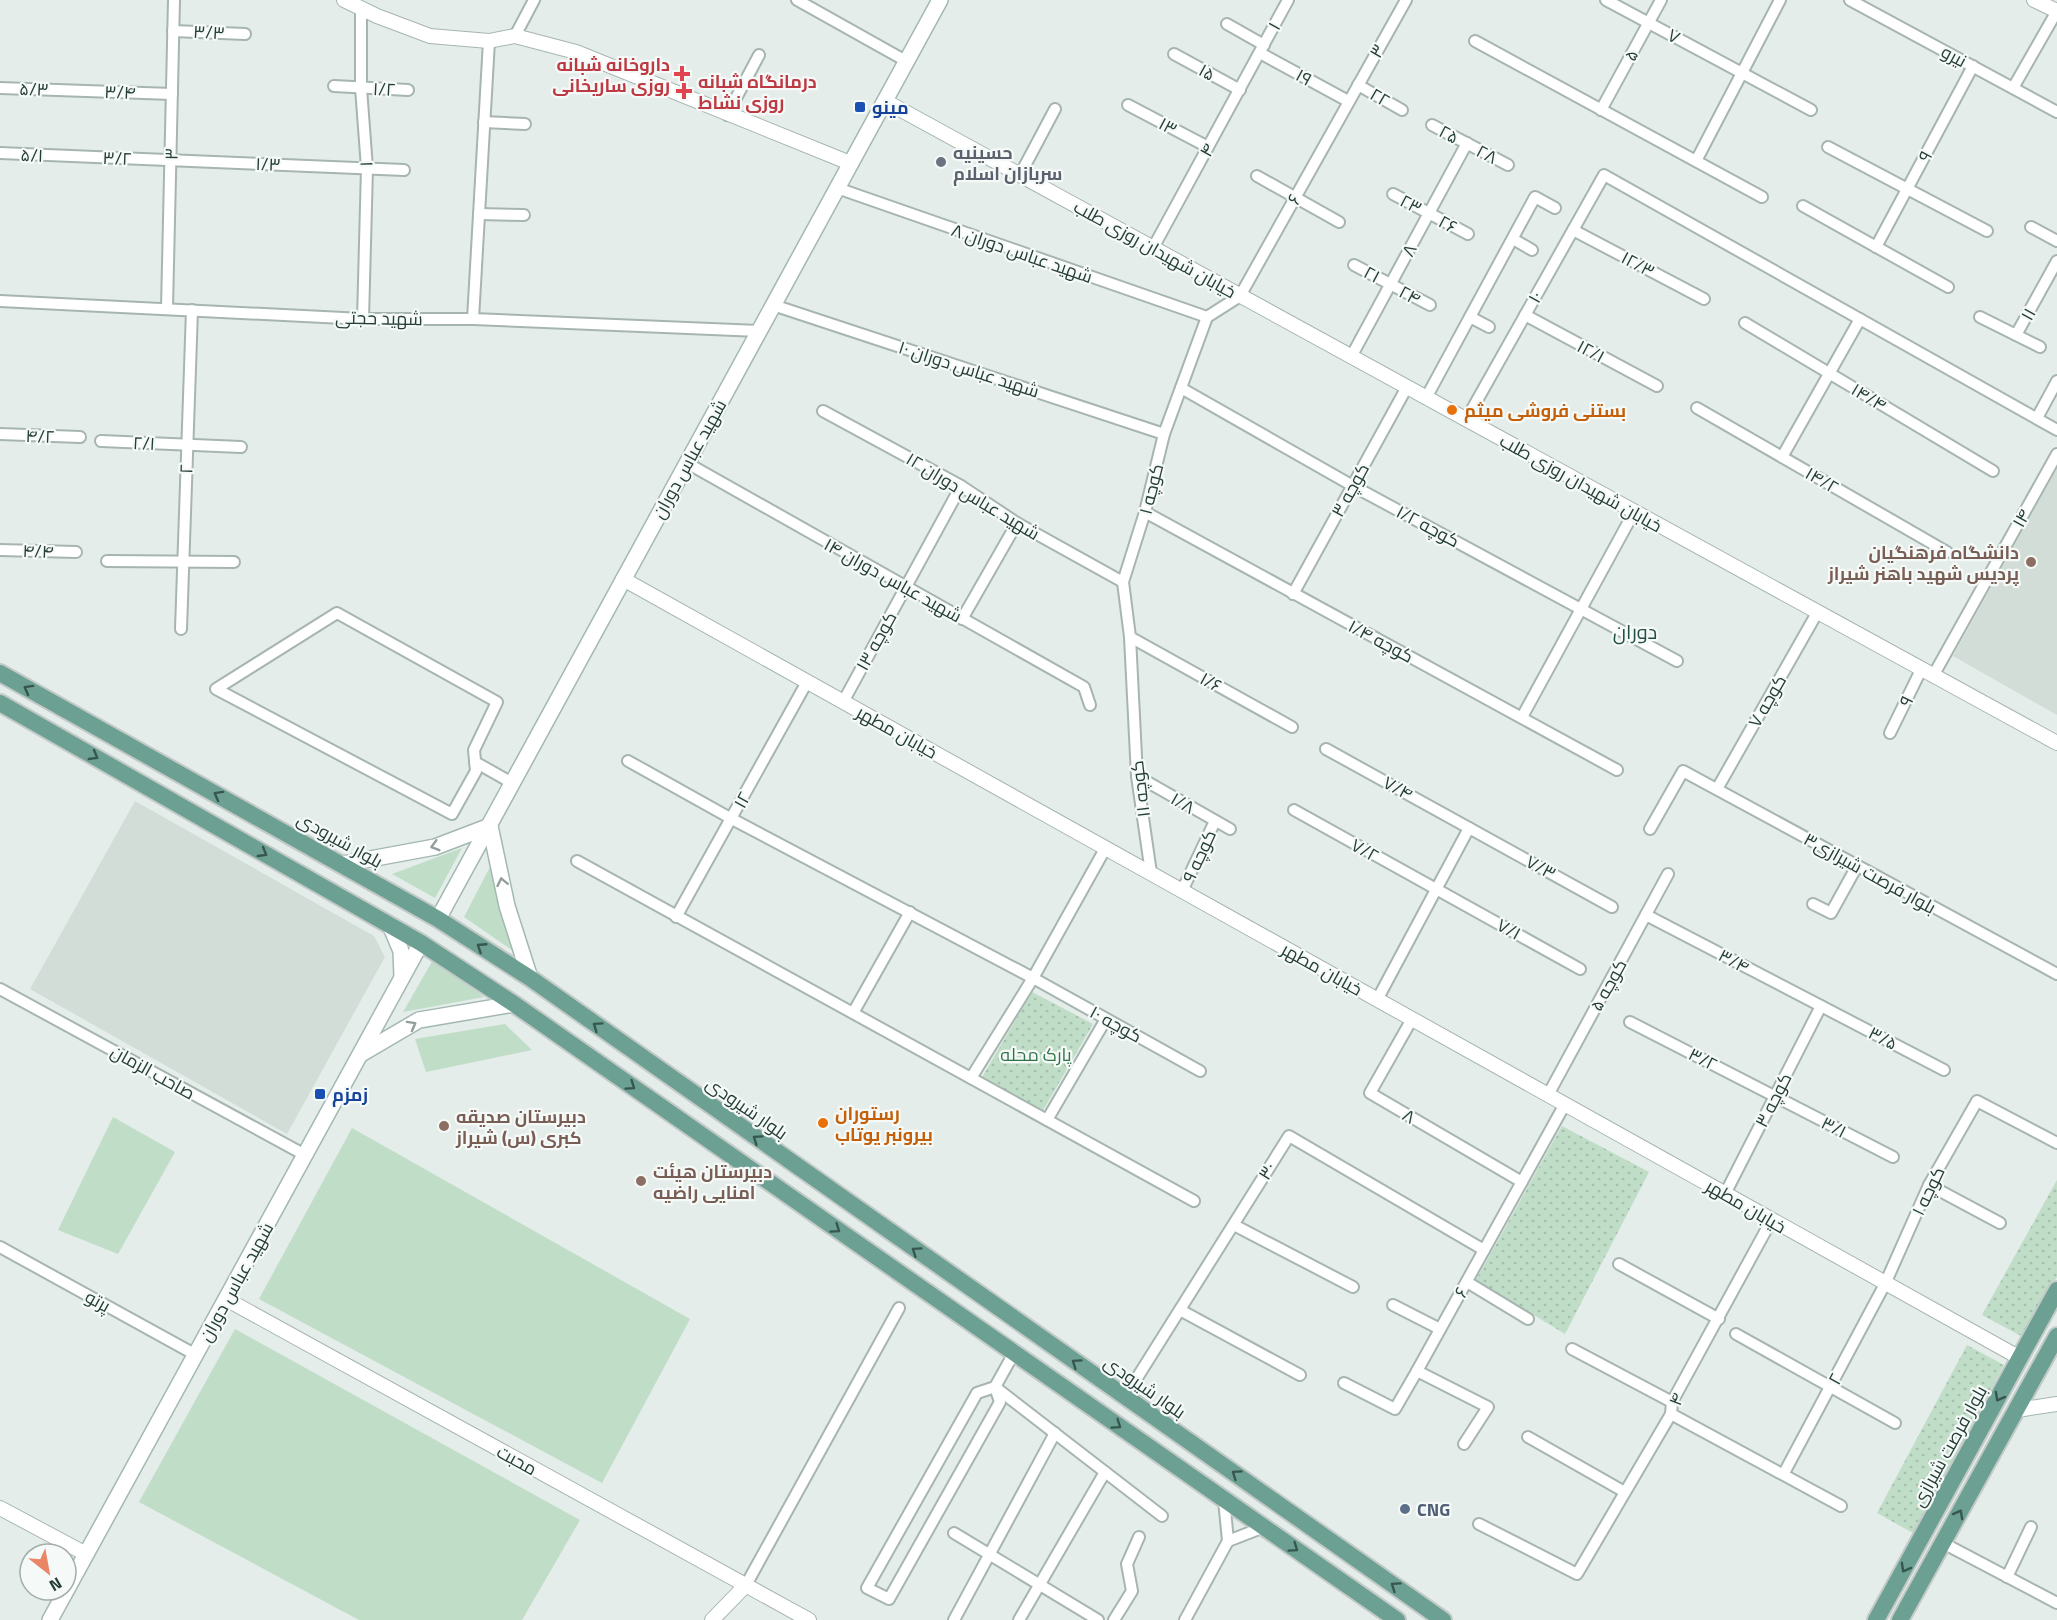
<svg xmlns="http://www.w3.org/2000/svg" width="2057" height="1620" viewBox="0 0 2057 1620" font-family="'Titillium Web',Cairo,sans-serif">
	<defs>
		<pattern id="park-dots" width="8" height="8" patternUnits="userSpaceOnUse" patternTransform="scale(1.5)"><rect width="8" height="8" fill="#bfddc7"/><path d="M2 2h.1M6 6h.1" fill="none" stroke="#a4bfac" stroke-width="1.8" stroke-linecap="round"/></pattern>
	</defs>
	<rect width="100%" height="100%" fill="#e4ede9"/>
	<g fill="#d3ddd8">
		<polygon points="2057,468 2057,715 1953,656"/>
		<polygon points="135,801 374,936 385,957 287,1134 30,989"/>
	</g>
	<g fill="#bfddc7">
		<polygon points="462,848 435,898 392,874"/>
		<polygon points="491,865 499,909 512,950 464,917"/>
		<polygon points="433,960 484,997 403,1012"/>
		<polygon points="505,1024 532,1050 426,1072 415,1039"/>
		<polygon points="113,1117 175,1152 118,1254 58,1230"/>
		<polygon points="352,1128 690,1319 602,1483 259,1299"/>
		<polygon points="235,1329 580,1520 522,1620 359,1620 139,1502"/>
	</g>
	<g fill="url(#park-dots)">
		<polygon points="1032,992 1093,1024 1041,1114 981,1079"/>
		<polygon points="1562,1126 1649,1172 1565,1334 1476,1280"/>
		<polygon points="2057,1180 2057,1277 2023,1337 1982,1315"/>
		<polygon points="1967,1345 2004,1365 1913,1533 1877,1513"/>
	</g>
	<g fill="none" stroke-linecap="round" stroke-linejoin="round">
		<defs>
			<g id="minor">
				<polyline points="797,0 906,61"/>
				<polyline points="1606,0 1811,110"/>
				<polyline points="1850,0 2057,112"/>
				<polyline points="361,9 361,88 367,168 363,319"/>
				<polyline points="1227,24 1264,45"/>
				<polyline points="173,31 245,34"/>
				<polyline points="515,36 534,0"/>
				<polyline points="1475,41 1762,197"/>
				<polyline points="1260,53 1348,101"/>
				<polyline points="1174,54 1240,90"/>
				<polyline points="1358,85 1402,110"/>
				<polyline points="334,86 408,90"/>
				<polyline points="0,88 172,94"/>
				<polyline points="2013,88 2057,11"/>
				<polyline points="1128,105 1208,147"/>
				<polyline points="1601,110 1661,0"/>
				<polyline points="727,115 759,55"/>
				<polyline points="484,122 525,124"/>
				<polyline points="1432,125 1508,165"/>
				<polyline points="1828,147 1987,231"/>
				<polyline points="0,153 404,170"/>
				<polyline points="1696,161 1780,0"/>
				<polyline points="1020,175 1055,109"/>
				<polyline points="1257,176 1339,222"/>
				<polyline points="837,188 1207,317"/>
				<polyline points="1393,194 1468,234"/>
				<polyline points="1803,206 1948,287"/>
				<polyline points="479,214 524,215"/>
				<polyline points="2031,227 2057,241"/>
				<polyline points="1573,230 1704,299"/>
				<polyline points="1513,239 1532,250"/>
				<polyline points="1876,247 1973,66"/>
				<polyline points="1153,248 1288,0"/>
				<polyline points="1354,265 1430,305"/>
				<polyline points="0,301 363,319 473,319 759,331"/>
				<polyline points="773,305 1164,434"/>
				<polyline points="167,308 174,0"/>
				<polyline points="1525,315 1657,386"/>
				<polyline points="1470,317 1489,327"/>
				<polyline points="1980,317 2040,347"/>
				<polyline points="473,319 489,41"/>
				<polyline points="1745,323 1993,471"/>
				<polyline points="2016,335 2057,261"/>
				<polyline points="1351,357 1467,143"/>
				<polyline points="1181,388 1353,486 1677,661"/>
				<polyline points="1426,398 1535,197 1555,208"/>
				<polyline points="1697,408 1947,552"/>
				<polyline points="823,411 961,486 1017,523 1123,582"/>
				<polyline points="2037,418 2057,381"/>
				<polyline points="1466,420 1604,175 2057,430"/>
				<polyline points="0,434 80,437"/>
				<polyline points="101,441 241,447"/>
				<polyline points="1782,457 1860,319"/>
				<polyline points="687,463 1084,687 1090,705"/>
				<polyline points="1145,512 1617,770"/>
				<polyline points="0,550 76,552"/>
				<polyline points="107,561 234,562"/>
				<polyline points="1293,594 1407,387"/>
				<polygon points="337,613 497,702 474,750 476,771 452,814 216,689"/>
				<polyline points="962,619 1017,523"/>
				<polyline points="181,629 192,310"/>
				<polyline points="1130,637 1292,727"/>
				<polyline points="1933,676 2057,454"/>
				<polyline points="843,702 961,486"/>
				<polyline points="1522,717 1634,512"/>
				<polyline points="1890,733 1921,670"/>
				<polyline points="1326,749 1612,907"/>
				<polyline points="628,761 732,819 1033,978 1200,1071"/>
				<polyline points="475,762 512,783"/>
				<polyline points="1137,776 1230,829"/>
				<polyline points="1717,789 1817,613"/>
				<polyline points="1294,810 1580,969"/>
				<polyline points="1650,829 1683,771 2057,974"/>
				<polyline points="577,861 1194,1201"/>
				<polyline points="1151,873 1137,776 1130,637 1123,582 1145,512 1164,434 1207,317 1240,296 1406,0"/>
				<polyline points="1182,891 1215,821"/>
				<polyline points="1813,904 1831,913 1857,866"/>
				<polyline points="1646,915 1944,1070"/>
				<polyline points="676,917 807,682"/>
				<polyline points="0,989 305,1155"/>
				<polyline points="1377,1000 1469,828"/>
				<polyline points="853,1013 910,912"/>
				<polyline points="1412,1019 1370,1093 1522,1182"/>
				<polyline points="1630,1022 1893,1157"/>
				<polyline points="971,1078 1033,978 1105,849"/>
				<polyline points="1548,1095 1668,874"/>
				<polyline points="1047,1120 1106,1019"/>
				<polyline points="1929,1185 2000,1223"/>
				<polyline points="1725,1194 1821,1006"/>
				<polyline points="1234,1225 1353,1287"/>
				<polyline points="0,1247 196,1355"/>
				<polyline points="1619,1264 1719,1319"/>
				<polyline points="1467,1282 1528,1319"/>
				<polyline points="1393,1305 1440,1329"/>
				<polyline points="1180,1310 1300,1375"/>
				<polyline points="1736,1334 1895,1423"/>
				<polyline points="1572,1349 1672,1402"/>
				<polyline points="1014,1353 995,1387 1162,1516"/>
				<polyline points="1344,1383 1395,1409 1417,1371"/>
				<polygon points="995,1387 1000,1402 889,1599 867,1588 977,1393"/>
				<polyline points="1125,1397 1289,1136 1484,1250"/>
				<polyline points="1671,1414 1841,1506"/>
				<polyline points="1528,1437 1623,1491"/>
				<polyline points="1464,1444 1488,1407 1417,1371 1565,1104"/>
				<polyline points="1784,1473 1885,1284 1929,1185 1977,1101 2057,1143"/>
				<polyline points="1224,1500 1228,1541 1264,1527"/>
				<polyline points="1479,1524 1577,1574 1671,1414 1672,1402 1771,1221"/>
				<polyline points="954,1533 1098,1620"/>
				<polyline points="1943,1543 2057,1603"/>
				<polyline points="2007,1577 2031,1527"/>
				<polyline points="746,1585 899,1308"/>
				<polyline points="954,1620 1055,1433"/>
				<polyline points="1019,1620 1105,1472"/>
				<polyline points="1114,1620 1132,1591 1127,1564 1139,1537"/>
				<polyline points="1185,1620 1228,1541"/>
			</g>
			<g id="tertiary">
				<polyline points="344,0 377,16 430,36 489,41 515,36 576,52 850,163"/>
				<polyline points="2034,0 2057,11"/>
				<polyline points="885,101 2057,743"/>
				<polyline points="623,579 2020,1358"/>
				<polyline points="226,1299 809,1620"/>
				<polyline points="2017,1410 2057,1404"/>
				<polyline points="0,1508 86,1554"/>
				<polyline points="712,1620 746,1585"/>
			</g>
			<g id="secondary">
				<polyline points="490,826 507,906 530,978"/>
				<polyline points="343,864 435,847 490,826"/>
				<polyline points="438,919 940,0"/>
				<polyline points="390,925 401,951 402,977"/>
				<polyline points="361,1054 419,1020 514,1004"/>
				<polyline points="50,1620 421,943"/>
			</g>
			<g id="primary">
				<polyline points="0,673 438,919 530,978 1443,1620"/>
				<polyline points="0,703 421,943 514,1004 1397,1620"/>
				<polyline points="1876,1620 2057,1290"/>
				<polyline points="1900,1620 2057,1336"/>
			</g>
		</defs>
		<use href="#minor" stroke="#a7b5b0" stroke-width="14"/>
		<use href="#tertiary" stroke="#a7b5b0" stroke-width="16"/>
		<use href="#secondary" stroke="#a3b8b1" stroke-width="18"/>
		<use href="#primary" stroke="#c2c9c7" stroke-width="20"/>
		<use href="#minor" stroke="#fff" stroke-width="10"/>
		<use href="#tertiary" stroke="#fff" stroke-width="14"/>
		<use href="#secondary" stroke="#fff" stroke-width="15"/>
		<use href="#primary" stroke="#6ba092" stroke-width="16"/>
	</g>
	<defs><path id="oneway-chevron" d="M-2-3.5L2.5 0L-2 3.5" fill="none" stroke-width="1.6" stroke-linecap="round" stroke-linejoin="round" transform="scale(1.5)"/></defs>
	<g stroke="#36564e">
		<use href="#oneway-chevron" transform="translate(28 689) rotate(-151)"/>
		<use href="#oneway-chevron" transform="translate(94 756) rotate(30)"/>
		<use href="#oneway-chevron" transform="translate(218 795) rotate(-151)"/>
		<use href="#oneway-chevron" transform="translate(263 853) rotate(30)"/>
		<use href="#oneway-chevron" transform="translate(481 947) rotate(-147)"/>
		<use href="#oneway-chevron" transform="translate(597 1026) rotate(-145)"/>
		<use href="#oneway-chevron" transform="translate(631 1086) rotate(35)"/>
		<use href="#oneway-chevron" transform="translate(757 1139) rotate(-145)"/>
		<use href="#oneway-chevron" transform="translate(836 1229) rotate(35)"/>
		<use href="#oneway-chevron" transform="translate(916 1251) rotate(-145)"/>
		<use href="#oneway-chevron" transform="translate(1076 1363) rotate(-145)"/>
		<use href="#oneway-chevron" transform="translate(1999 1397) rotate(119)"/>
		<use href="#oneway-chevron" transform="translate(1117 1425) rotate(35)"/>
		<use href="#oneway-chevron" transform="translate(1236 1474) rotate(-145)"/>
		<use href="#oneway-chevron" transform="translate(1959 1514) rotate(-61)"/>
		<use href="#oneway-chevron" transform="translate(1294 1548) rotate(35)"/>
		<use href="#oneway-chevron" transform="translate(1905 1568) rotate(119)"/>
		<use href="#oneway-chevron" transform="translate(1395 1586) rotate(-145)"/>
	</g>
	<g stroke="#929e9b">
		<use href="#oneway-chevron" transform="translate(435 846) rotate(164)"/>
		<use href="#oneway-chevron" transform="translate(502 882) rotate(-102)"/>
		<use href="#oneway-chevron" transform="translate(412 1025) rotate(-29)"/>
	</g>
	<g fill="#e0444e" stroke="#f5f9f7" stroke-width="2">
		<path d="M679 65h6v6h6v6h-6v6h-6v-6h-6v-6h6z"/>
		<path d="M681 82h6v6h6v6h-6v6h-6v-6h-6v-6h6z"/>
	</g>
	<g fill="#1a4fb4" stroke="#f5f9f7" stroke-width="2">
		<rect x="854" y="101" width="12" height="12" rx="3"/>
		<rect x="314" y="1088" width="12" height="12" rx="3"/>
	</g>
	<circle fill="#6b7280" stroke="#f5f9f7" stroke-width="2" cx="941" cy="162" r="6"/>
	<g fill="#e8710a" stroke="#f5f9f7" stroke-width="2">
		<circle cx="1452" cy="410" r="6"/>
		<circle cx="823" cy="1123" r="6"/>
	</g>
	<g fill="#8d6e63" stroke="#f5f9f7" stroke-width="2">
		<circle cx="2031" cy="562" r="6"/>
		<circle cx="444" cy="1126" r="6"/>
		<circle cx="641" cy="1181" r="6"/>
	</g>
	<circle fill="#5c6f8a" stroke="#f5f9f7" stroke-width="2" cx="1405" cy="1509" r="6"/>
	<g text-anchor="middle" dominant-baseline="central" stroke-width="4.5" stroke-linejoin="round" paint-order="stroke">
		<g font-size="18" fill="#253e37" stroke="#f5f9f7">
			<text transform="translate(1274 26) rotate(-61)">۱</text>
			<text transform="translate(209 32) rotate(3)">۳/۳</text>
			<text transform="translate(1674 36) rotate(28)">۷</text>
			<text transform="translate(1377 51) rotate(-60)">۳</text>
			<text transform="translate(1631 55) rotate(-61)">۵</text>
			<text transform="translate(1954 56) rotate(28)">نیرو</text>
			<text transform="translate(1207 72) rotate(29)">۱۵</text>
			<text transform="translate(1304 77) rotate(29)">۱۹</text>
			<text transform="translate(34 89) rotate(2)">۵/۳</text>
			<text transform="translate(384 89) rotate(3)">۱/۲</text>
			<text transform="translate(120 92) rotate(2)">۳/۴</text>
			<text transform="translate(1380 97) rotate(30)">۲۲</text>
			<text transform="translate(1168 126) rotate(28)">۱۳</text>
			<text transform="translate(1449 134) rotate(28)">۲۵</text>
			<text transform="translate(1207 150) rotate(-61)">۴</text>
			<text transform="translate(171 154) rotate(-89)">۳</text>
			<text transform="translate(1487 154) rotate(28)">۲۸</text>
			<text transform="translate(32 155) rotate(2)">۵/۱</text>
			<text transform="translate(1925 156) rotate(-62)">۹</text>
			<text transform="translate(117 158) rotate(2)">۳/۲</text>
			<text transform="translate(268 164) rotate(2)">۱/۳</text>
			<text transform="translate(366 164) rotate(-92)">۱</text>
			<text transform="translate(1294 199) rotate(-61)">۶</text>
			<text transform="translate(1411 204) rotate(28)">۲۳</text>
			<text transform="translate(1448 224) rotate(28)">۲۶</text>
			<text transform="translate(1155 249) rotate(29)">خیابان شهیدان روزی طلب</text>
			<text transform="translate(1409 250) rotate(-62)">۸</text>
			<text transform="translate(1022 253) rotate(19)">شهید عباس دوران ۸</text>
			<text transform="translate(1638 264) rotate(28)">۱۲/۳</text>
			<text transform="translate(1372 274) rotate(28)">۲۱</text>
			<text transform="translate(1410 295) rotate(28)">۲۴</text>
			<text transform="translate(1535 297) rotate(-61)">۱۰</text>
			<text transform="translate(2028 314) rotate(-61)">۱۱</text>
			<text transform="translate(379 318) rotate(1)">شهید حجتی</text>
			<text transform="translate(1591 351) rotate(28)">۱۲/۱</text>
			<text transform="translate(969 369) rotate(18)">شهید عباس دوران ۱۰</text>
			<text transform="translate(1869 397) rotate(31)">۱۴/۴</text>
			<text transform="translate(40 436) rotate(2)">۴/۲</text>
			<text transform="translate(144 443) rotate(3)">۲/۱</text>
			<text transform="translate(689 459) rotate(-61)">شهید عباس دوران</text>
			<text transform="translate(186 469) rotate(-88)">۲</text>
			<text transform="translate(1822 480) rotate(30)">۱۴/۲</text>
			<text transform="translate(1581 483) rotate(29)">خیابان شهیدان روزی طلب</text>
			<text transform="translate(1151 489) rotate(-76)">کوچه ۱</text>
			<text transform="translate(1350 490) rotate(-61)">کوچه ۳</text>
			<text transform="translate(973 496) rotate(31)">شهید عباس دوران ۱۲</text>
			<text transform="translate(2021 518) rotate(-61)">۱۴</text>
			<text transform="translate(1428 526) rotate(28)">کوچه ۱/۲</text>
			<text transform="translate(38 551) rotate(2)">۴/۴</text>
			<text transform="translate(893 580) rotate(29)">شهید عباس دوران ۱۴</text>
			<text transform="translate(876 641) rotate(-61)">کوچه ۱۳</text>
			<text transform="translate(1381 641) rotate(28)">کوچه ۱/۴</text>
			<text transform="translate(1211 682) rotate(29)">۱/۶</text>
			<text transform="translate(1767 701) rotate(-60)">کوچه ۷</text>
			<text transform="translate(1906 701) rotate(-64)">۹</text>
			<text transform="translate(897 732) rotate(29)">خیابان مطهر</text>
			<text transform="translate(1398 788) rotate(29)">۷/۴</text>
			<text transform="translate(1140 789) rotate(-97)">کوچه ۱۱</text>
			<text transform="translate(742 800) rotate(-61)">۱۲</text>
			<text transform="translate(1183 803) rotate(30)">۱/۸</text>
			<text transform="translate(340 840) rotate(29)">بلوار شیرودی</text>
			<text transform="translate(1365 850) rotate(29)">۷/۲</text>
			<text transform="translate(1199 856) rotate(-65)">کوچه ۹</text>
			<text transform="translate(1541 867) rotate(29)">۷/۳</text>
			<text transform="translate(1870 873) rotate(29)">۳بلوار فرصت شیرازی</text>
			<text transform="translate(1509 929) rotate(29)">۷/۱</text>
			<text transform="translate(1734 961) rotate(28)">۳/۴</text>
			<text transform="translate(1322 969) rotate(29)">خیابان مطهر</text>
			<text transform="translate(1608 985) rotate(-61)">کوچه ۵</text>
			<text transform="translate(1116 1024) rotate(29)">کوچه ۱۰</text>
			<text transform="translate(1883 1038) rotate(27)">۳/۵</text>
			<text transform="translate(1703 1059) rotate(27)">۳/۲</text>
			<text transform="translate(153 1072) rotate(29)">صاحب الزمان</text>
			<text transform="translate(1773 1100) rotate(-63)">کوچه ۳</text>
			<text transform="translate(747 1108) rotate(35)">بلوار شیرودی</text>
			<text transform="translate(1409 1116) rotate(30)">۸</text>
			<text transform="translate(1834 1127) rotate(27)">۳/۱</text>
			<text transform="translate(1267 1171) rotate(-58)">۳۰</text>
			<text transform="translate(1928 1191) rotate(-64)">کوچه ۱</text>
			<text transform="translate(1746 1206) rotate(30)">خیابان مطهر</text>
			<text transform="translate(236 1282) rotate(-61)">شهید عباس دوران</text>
			<text transform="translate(1461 1292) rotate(-61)">۶</text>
			<text transform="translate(98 1301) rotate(29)">پرتو</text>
			<text transform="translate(1835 1379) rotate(-62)">۲</text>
			<text transform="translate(1145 1387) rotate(35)">بلوار شیرودی</text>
			<text transform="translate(1676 1399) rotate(-69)">۴</text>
			<text transform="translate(1949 1446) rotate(-61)">بلوار فرصت شیرازی</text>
			<text transform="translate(517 1460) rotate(29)">محبت</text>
		</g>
		<g font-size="18" font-weight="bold" fill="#be3a42" stroke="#f5f9f7" text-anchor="end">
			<text x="670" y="64">داروخانه شبانه<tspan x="670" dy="21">روزی ساریخانی</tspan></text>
			<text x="698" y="81" text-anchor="start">درمانگاه شبانه<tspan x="698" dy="21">روزی نشاط</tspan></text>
		</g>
		<g font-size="18" font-weight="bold" fill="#164399" stroke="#f5f9f7" text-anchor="start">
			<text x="872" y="107">مینو</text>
			<text x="332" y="1094">زمزم</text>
		</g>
		<g font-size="18" font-weight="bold" fill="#5b616d" stroke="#f5f9f7" text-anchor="start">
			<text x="953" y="152">حسینیه<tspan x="953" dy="21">سربازان اسلام</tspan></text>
		</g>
		<g font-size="18" font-weight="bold" fill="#c56008" stroke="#f5f9f7" text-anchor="start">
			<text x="1464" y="410">بستنی فروشی میثم</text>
			<text x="835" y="1113">رستوران<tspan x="835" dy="21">بیرونبر یوتاب</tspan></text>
		</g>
		<g font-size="18" font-weight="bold" fill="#785e54" stroke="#f5f9f7" text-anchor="start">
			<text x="2019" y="552" text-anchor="end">دانشگاه فرهنگیان<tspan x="2019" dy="21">پردیس شهید باهنر شیراز</tspan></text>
			<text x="456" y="1116">دبیرستان صدیقه<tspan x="456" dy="21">کبری (س) شیراز</tspan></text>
			<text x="653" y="1171">دبیرستان هیئت<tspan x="653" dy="21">امنایی راضیه</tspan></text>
		</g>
		<g font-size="18" fill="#31734a" stroke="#f5f9f7">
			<text x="1036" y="1054">پارک محله</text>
		</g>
		<g font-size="18" font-weight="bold" fill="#4e5e75" stroke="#f5f9f7" text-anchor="start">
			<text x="1417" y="1509">CNG</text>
		</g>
		<g font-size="20" fill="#214f44" stroke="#f5f9f7">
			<text x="1635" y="631">دوران</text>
		</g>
	</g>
	<g transform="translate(48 1572) rotate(149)"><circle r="28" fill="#f5f9f7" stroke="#a2aeaa" stroke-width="1.5"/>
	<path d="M0-4.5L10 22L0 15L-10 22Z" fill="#ea8565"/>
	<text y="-9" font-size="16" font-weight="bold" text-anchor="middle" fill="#253e37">N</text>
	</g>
</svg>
